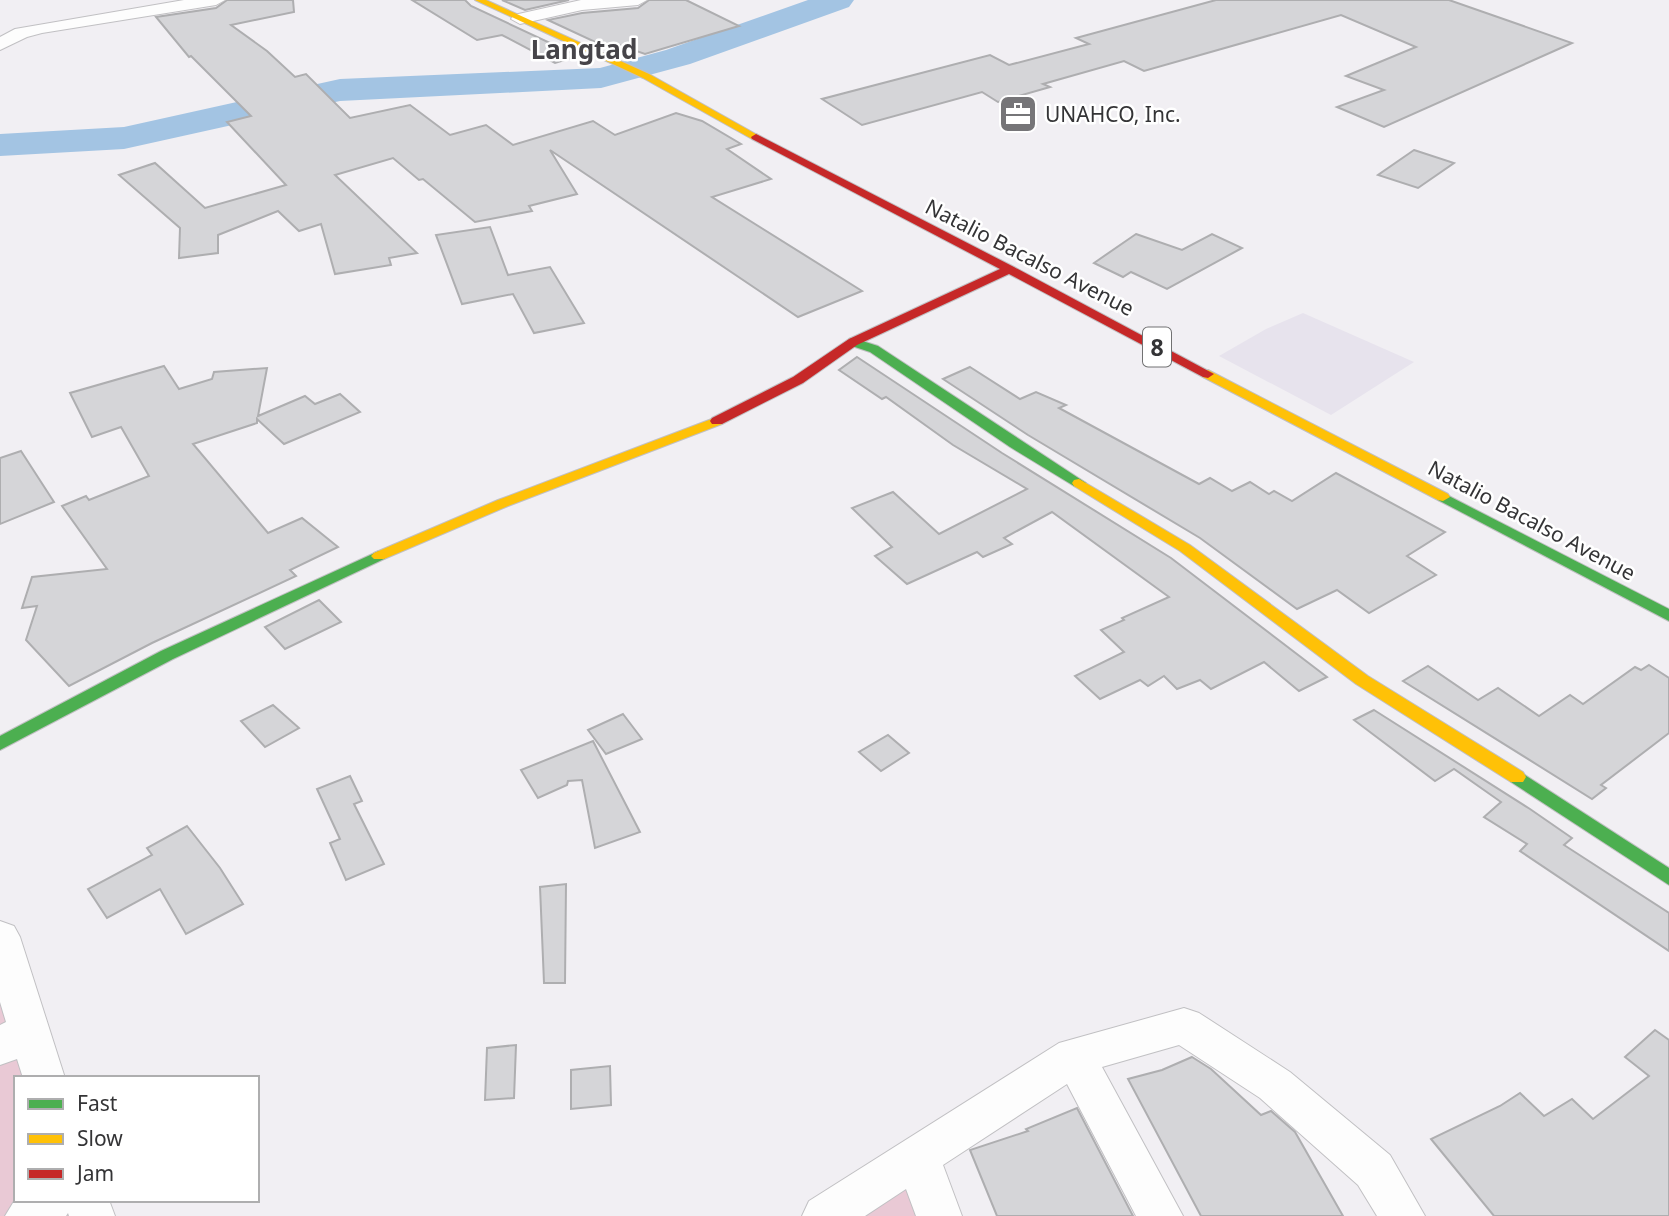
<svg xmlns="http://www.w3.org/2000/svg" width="1669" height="1216" viewBox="0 0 1669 1216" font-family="'Noto Sans',sans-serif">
	<rect width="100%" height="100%" fill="#f1eff3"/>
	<polygon fill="#e7e3ed" points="1303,313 1414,362 1331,415 1219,356 1266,329"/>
	<g fill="#e9c9d5">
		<polygon points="0,937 44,1078 16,1078 16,1200 92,1216 0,1216"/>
		<polygon points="917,1156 939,1216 825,1216"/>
	</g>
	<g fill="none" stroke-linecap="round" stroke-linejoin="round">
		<polygon fill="#a3c4e3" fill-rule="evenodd" points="808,0 854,0 849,7 690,64 601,88 340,101 124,149 0,156 0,134 124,127 340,79 600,68 666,50"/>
	</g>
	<g fill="#d5d5d8" stroke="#aeaeb0" stroke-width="2">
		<polygon points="227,0 293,0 294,12 231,25 267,51 295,77 306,74 350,118 410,105 450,135 486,125 513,145 593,121 615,135 676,113 702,121 741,144 727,149 771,179 712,197 862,291 798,317 550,150 577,194 529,206 532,211 475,222 423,179 419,180 393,158 335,175 417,253 389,258 391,265 335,274 321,224 299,231 278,211 218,235 218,253 179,258 180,228 119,175 155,163 205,208 286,185 227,122 251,116 191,56 189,57 156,17 216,8"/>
		<polygon points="412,0 465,0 471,6 578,56 555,63 502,35 477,40"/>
		<polygon points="502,0 569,0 525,10"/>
		<polygon points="649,0 686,0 739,26 645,54 619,45 608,48 548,20 582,13 638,8"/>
		<polygon points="1216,0 1449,0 1572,43 1384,127 1337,107 1384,90 1346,76 1416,47 1341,15 1144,71 1124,61 1043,84 1050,87 998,102 982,92 862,125 822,99 990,55 1009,65 1089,44 1076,38"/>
		<polygon points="1414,150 1454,163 1418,188 1378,175"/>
		<polygon points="490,227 508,275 550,267 584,323 534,333 513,294 462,304 436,235"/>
		<polygon points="1136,234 1182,250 1212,234 1242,248 1167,289 1131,272 1123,277 1094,263"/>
		<polygon points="857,357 1002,453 1171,558 1327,677 1299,691 1264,662 1211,689 1200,680 1177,689 1164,676 1148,686 1140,680 1100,699 1075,676 1124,652 1101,630 1124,620 1122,618 1169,597 1052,512 1004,538 1012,544 983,557 977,552 907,584 875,556 892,547 852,508 893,492 939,534 1027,489 953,445 886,397 882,399 839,370"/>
		<polygon points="164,366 179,389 212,379 214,372 267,368 258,416 305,396 315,404 340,394 360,412 284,444 257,419 257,423 193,444 268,533 302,518 338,547 290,570 296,576 152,643 69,686 26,640 37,606 22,608 32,577 107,569 62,506 86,496 89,500 149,476 121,427 92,437 70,393"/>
		<polygon points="970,367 1020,399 1036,392 1066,405 1059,408 1199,484 1210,478 1232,491 1250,482 1269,494 1274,491 1292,501 1336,473 1445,532 1407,556 1436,575 1369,613 1337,590 1297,609 1200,538 1028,435 943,379"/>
		<polygon points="21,451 54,502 0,524 0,458"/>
		<polygon points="319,600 341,622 285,649 265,627"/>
		<polygon points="1649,665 1669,678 1669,733 1601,785 1606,788 1592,799 1403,681 1428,666 1478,700 1498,688 1539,716 1570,695 1583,704 1635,667 1641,670"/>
		<polygon points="273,705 299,728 265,747 241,721"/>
		<polygon points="1374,710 1530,809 1572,838 1564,845 1669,913 1669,951 1520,851 1527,844 1484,817 1501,802 1454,769 1435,781 1354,720"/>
		<polygon points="623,714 642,739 606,754 588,730"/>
		<polygon points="888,735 909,753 881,771 859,752"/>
		<polygon points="593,741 640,832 595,848 582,780 568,781 567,785 538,798 521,770"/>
		<polygon points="350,776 362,801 354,804 384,864 346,880 330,843 340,839 317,789"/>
		<polygon points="187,826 220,868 243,904 186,934 160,889 107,918 88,889 152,855 147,848"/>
		<polygon points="566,884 565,983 544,983 540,887"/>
		<polygon points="1655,1030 1669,1040 1669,1216 1494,1216 1431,1139 1500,1106 1520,1093 1544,1116 1572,1099 1593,1119 1649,1076 1625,1057"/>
		<polygon points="516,1045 514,1098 485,1100 487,1048"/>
		<polygon points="1192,1057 1211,1069 1261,1115 1271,1111 1295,1132 1343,1216 1201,1216 1128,1079 1162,1070"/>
		<polygon points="610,1066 611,1105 571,1109 571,1070"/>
		<polygon points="1077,1108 1133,1216 997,1216 970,1150 1028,1131 1026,1129"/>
	</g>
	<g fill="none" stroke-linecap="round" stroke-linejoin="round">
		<defs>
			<g id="street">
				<polygon points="184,0 225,0 216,5 42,33 27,37 0,50 0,37 15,29"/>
				<polygon points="581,0 647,0 638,5 582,10 520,24 511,19 514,15"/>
				<polygon points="0,921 14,926 20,937 65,1078 23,1078 17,1059 0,1065 0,1025 6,1022 0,1002"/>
				<polygon points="1184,1008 1199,1013 1290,1072 1390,1155 1425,1216 1377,1216 1358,1185 1260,1098 1179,1045 1102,1067 1183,1216 1136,1216 1067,1084 943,1165 962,1216 916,1216 906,1189 865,1216 802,1216 809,1201 1059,1043"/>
				<polygon points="16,1198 16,1200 109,1200 115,1216 69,1216 68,1213 66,1216 5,1216"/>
			</g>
			<g id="fast">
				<polygon points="853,338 878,346 1086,483 1079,487 1074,486 1010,447 870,352 849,345 849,339"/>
				<polygon points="1443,493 1669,609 1669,621 1438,500 1436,497 1438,494"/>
				<polygon points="379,551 384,553 387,556 384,559 173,659 0,750 0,736 161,651"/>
				<polygon points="1517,770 1669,868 1669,885 1511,782 1508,777 1511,772"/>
			</g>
			<g id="slow">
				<polygon points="475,0 486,0 649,74 761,137 752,139 643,78"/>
				<polygon points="1208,370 1448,494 1450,497 1443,501 1438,500 1203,377 1202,374"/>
				<polygon points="717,417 724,421 722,424 508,506 384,559 374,559 371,556 374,553 498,500"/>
				<polygon points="1079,479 1190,545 1368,676 1523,772 1526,777 1523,782 1511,782 1356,684 1180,551 1074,486 1072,483 1074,480"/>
			</g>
			<polygon id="jam" points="756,134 1014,267 1214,374 1208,378 1203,377 1009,274 857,345 803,383 722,424 712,424 710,421 712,418 793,377 849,339 1000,269 752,139 751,137"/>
		</defs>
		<use href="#street" stroke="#c1c0c3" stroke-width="2"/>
		<use href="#fast" stroke="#c1c0c3" stroke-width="2"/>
		<use href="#slow" stroke="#c1c0c3" stroke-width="2"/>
		<use href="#jam" stroke="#c1c0c3" stroke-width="2"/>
		<use href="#street" fill="#fdfdfd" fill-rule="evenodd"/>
		<use href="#fast" fill="#4caf50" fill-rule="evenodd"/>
		<use href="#slow" fill="#ffc107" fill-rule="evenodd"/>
		<use href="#jam" fill="#c62828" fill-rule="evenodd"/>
	</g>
	<defs>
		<symbol id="office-square" viewBox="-11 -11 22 22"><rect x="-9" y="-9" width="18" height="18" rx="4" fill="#767578" stroke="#fff"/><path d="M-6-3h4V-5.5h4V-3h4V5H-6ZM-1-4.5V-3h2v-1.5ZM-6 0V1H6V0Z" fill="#fff"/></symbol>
	</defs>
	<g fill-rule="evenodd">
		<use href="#office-square" x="996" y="92" width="44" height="44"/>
	</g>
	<g text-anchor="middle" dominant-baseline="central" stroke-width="5" stroke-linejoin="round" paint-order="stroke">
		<g font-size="21" fill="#343436" stroke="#fff" text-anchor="start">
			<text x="1045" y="114">UNAHCO, Inc.</text>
		</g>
		<g font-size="21" fill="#343436" stroke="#fff">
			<text transform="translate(1030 257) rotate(27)">Natalio Bacalso Avenue</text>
			<text transform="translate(1532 520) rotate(28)">Natalio Bacalso Avenue</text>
		</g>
		<rect fill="#fff" stroke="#717172" stroke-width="2" x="1143" y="327.5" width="28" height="39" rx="5"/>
		<g font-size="23" font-weight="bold" fill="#343436">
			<text x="1157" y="347">8</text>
		</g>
		<g font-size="26" font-weight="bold" fill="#464449" stroke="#fff">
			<text x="584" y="49">Langtad</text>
		</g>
	</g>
	<rect x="14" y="1076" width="245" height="126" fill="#ffffff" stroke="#aeaeaf" stroke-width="2"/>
	<rect x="28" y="1099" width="35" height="10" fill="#4caf50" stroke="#aeaeaf" stroke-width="2"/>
	<text x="77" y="1111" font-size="21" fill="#343436">Fast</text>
	<rect x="28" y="1134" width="35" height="10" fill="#ffc107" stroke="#aeaeaf" stroke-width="2"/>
	<text x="77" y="1146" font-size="21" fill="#343436">Slow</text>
	<rect x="28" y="1169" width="35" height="10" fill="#c62828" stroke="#aeaeaf" stroke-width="2"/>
	<text x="77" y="1181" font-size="21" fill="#343436">Jam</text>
</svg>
